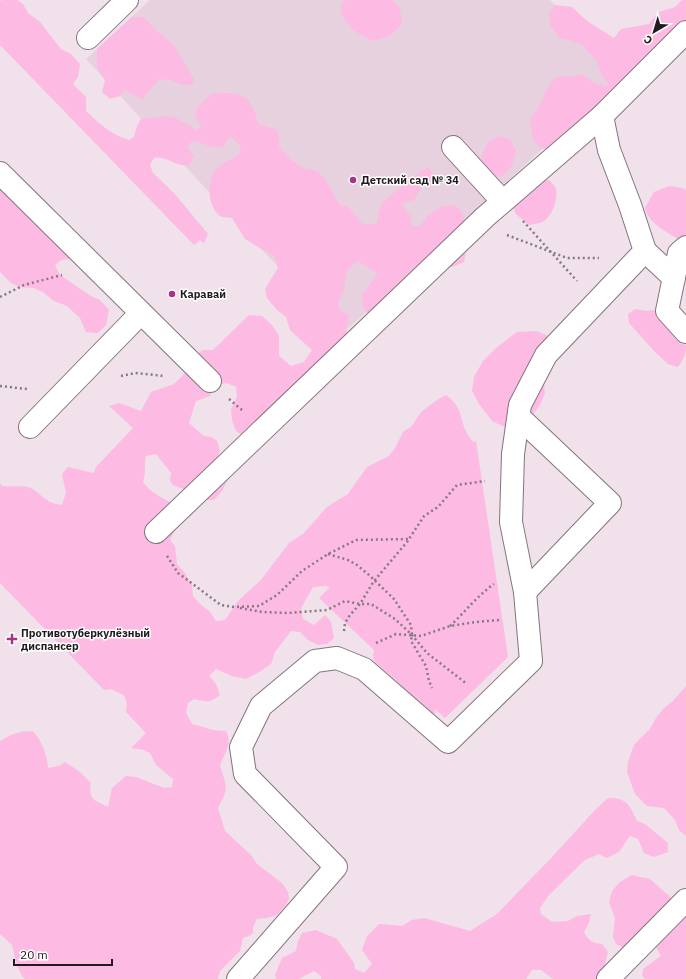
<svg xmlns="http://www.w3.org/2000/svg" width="686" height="979" viewBox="0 0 686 979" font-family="'IBM Plex Sans',sans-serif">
	<rect width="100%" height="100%" fill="#f0e1ea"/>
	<polygon fill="#e7d1de" points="150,0 550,0 621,76 341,335 86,59"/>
	<g fill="#fdbae3">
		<path d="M2,0H17L23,4L28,13L40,22L61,49L71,54L80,64L78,77L73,84L86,97V111C99,123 111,135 129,140L134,137L137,126L141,119L166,116L174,117L197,130L201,126L195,116L197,108L211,94C240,91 252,94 258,124L275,129L279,136V147C286,154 295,165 306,169C310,170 314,169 318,172C330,182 332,196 342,207L346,205C352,211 356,217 363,224H376L378,220V212L384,201L408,181L428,167L434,175L429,182L421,188L414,200L405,202L402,205L411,217V223L414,227L421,225L428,215L441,207L454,205L460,209L465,221L462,228L466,250L464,262L452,267L436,263L392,322L385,326C367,316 366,317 361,295L378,274L358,261C342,272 348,272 344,288C341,299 338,297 339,310L349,315L346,330L349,337L350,354L346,366L335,374L325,388L313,392L251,441L236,431L232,420L231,409L237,397L236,387L227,383L214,385L210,396L196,401L189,423L204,436L211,437L217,441L220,450L215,466L227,481L222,491L214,500H201L183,489L173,485L170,480L171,473L156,454L146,456C144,465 146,474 143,482C150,492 161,497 171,503L176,528L170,540L175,546L177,564L185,573L192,585L193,596L200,604L210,612L216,621L225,620L238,601L261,580L289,543L303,534L327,507L348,494L367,467L389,456L395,448L403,432L412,426L421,412L437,400L446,395C467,409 457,427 474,442L476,441L508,657L445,718L435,709L436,713H430L423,708L420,702L407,693L396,680L377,664L373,658L374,650L319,598L330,587L326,586L313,587L301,608L303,619L314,625L325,615L331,622L334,638L327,644L318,645L308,640L300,632L291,631L275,652L271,664L259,672L246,679L232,676L216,669L209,676L216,684L220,695C210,703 207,702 194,699L188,703L186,713L192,724L213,730L226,731C233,744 224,753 220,766C227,788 229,787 218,808L225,831L251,855L257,864L282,883L288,892L289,899L285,906L277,915L267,918L257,919L253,927V933L249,936L243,938L240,951L220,971L218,979H25L22,976L16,963L12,945L0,934V741C11,734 20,731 33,731C42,742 47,754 48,768L59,766L65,762L80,772L91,783C88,800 94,800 108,807L112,788L126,776L136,777L164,788L172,787L173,779L156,765L150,753L144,750L131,748L146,733L126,712L127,704L124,695L111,689L104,690L0,583V483L2,486C10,487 25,485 31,488C44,496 45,503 62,505L66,493L62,474L68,467L94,473L96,467L133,428L109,406L119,403L141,411L151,392L174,384L186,372L197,354L203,350H213L249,315L262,316L272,325L279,336V356L291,366L304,362L312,350L290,330L286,317L277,310L267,298L265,289L278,268L275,257L245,239L232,218C228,217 223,218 220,216C208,207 206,182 215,170C221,163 231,160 239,155L241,146L230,136L223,147C211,149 202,142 192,141L187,147L194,156L190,165C177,168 166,155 154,158L150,165L153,173L174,193L208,234L204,243L200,240L194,245L0,45V1Z"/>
		<polygon points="346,0 391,0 400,8 402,24 390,36 372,41 353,30 341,14 342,3"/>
		<path d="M682,0H686V33L550,151C532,146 532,136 530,120L541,104L547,88L557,77L583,75L596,84L610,86L600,72L597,62L584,46L569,40L560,38L551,27L549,14L555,5L572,7L587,21L614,38L621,29L649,24L659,12L675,7Z"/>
		<polygon points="132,17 144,17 155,30 173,44 195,81 190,85 181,84 170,80 159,79 142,99 124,90 120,96 110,99 102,92 105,80 97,67 97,49"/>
		<polygon points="500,136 511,140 516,151 512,166 502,176 495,175 484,169 481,157 488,142"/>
		<path d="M0,168L22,180L35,192L45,211L76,259C67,259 60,258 55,266L60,275L91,296L100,300L109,310L106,325L98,333L86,332L80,318L67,306L54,301L43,292L34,288L20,287L11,283L0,272Z"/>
		<path d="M549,180C551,182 554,185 555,187C559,195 554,211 548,217C544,223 535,224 529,225L516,214L512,206L539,181Z"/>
		<path d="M669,186L683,188L686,190V238L680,240C667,232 649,224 645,208L654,192Z"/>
		<path d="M635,309L647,311L654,310L686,346C686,355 683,360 678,367L668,364L655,352L629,323L628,314Z"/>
		<polygon points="536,331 549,336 555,357 544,385 545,393 540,405 526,424 511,430 492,421 479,404 472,391 474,377 483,361 496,348 517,332"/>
		<polygon points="686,686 686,836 679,830 675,820 664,808 647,806 635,794 627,772 628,762 634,745 650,729 656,718 664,708 673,701"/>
		<path d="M608,798C627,798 630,805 637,821L645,824L668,843V852L654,857L644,853L638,839L630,836L619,852L606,858L599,854L585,860L549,895L540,908L541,914L552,922L568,921L577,916L591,914L589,923L584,932C588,940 593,944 602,944L608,952L605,965L612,974L619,979H553L541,970H532L526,979H321V976L314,971L299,979H276L275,975L282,958L296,951L298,941L302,933L316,930L337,939L354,963L355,969L364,973L372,964L362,950L367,936L379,924L402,926L412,920L424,918L470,931L497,914L552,857L595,810Z"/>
		<polygon points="632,875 650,879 686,911 686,979 645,979 642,976 643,969 661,956 656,947 641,945 626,949 616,944 613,937 615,918 609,902 612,891 620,882"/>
	</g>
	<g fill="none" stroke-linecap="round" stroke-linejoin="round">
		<defs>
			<g id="minor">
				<polyline points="88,38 127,0"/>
				<polyline points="453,147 495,193 502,202"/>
				<polyline points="0,173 210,381"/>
				<polyline points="686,247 679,253 667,311 686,332"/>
				<polyline points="645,251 674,278"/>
				<polyline points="519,417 610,503 525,592"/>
				<polyline points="30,427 141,313"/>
				<polyline points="156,532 485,217 602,116"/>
				<polyline points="238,979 336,867 245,774 241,747 261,706 315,661 337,658 364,669 448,742 531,661 525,592 511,522 513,454 520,405 546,355 645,251 630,205 609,150 602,116 686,32"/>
				<polyline points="608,979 686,900"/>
			</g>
		</defs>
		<use href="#minor" stroke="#82757d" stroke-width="24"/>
		<g stroke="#847a80" stroke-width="2.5" stroke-dasharray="2 3" stroke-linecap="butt">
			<polyline points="523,221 577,281"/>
			<polyline points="507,235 567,258 599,258"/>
			<polyline points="0,297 24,285 62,275"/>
			<polyline points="121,376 135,373 164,376"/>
			<polyline points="0,386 27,389"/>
			<polyline points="229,399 242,410"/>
			<polyline points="328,554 348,560 357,565 369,575 394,599 411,625 412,635 411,641 426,666 429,681 432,688"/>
			<polyline points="167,556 178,573 221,605 234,607 259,606 277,595 302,571 328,554 356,540 408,539"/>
			<polyline points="240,608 262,612 288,613 327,610 345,601 360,604 371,604 395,619 412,635 427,653 467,684"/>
			<path d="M450,626C465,612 477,596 494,584"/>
			<polyline points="344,631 345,623 350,615 360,604 374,581 407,542 424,516 438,507 457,485 485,481"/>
			<polyline points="376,643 396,634 421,636 450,626 476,622 499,620"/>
		</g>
		<use href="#minor" stroke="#fff" stroke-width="22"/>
	</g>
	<g fill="#a93186" stroke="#fff" stroke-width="1.5">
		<circle cx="353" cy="180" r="4"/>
		<circle cx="172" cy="294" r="4"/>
		<path d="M10 633h4v4h4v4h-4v4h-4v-4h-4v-4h4z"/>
	</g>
	<g text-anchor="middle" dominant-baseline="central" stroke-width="3" stroke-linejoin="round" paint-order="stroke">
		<g font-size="11" font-weight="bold" fill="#211b1f" stroke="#fff" text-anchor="start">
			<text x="361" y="180">Детский сад № 34</text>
			<text x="180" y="294">Каравай</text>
			<text x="21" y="633">Противотуберкулёзный<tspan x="21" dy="13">диспансер</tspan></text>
		</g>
	</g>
	<g transform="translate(654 32) rotate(218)" stroke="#ffffff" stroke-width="3" paint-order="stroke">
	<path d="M0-3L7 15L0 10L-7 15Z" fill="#211b1f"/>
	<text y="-6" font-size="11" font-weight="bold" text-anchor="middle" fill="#211b1f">С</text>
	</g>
	<path d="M14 959v6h98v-6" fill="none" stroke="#211b1f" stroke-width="2"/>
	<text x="20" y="959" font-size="12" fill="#211b1f" stroke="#ffffff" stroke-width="3" paint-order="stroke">20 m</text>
</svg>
